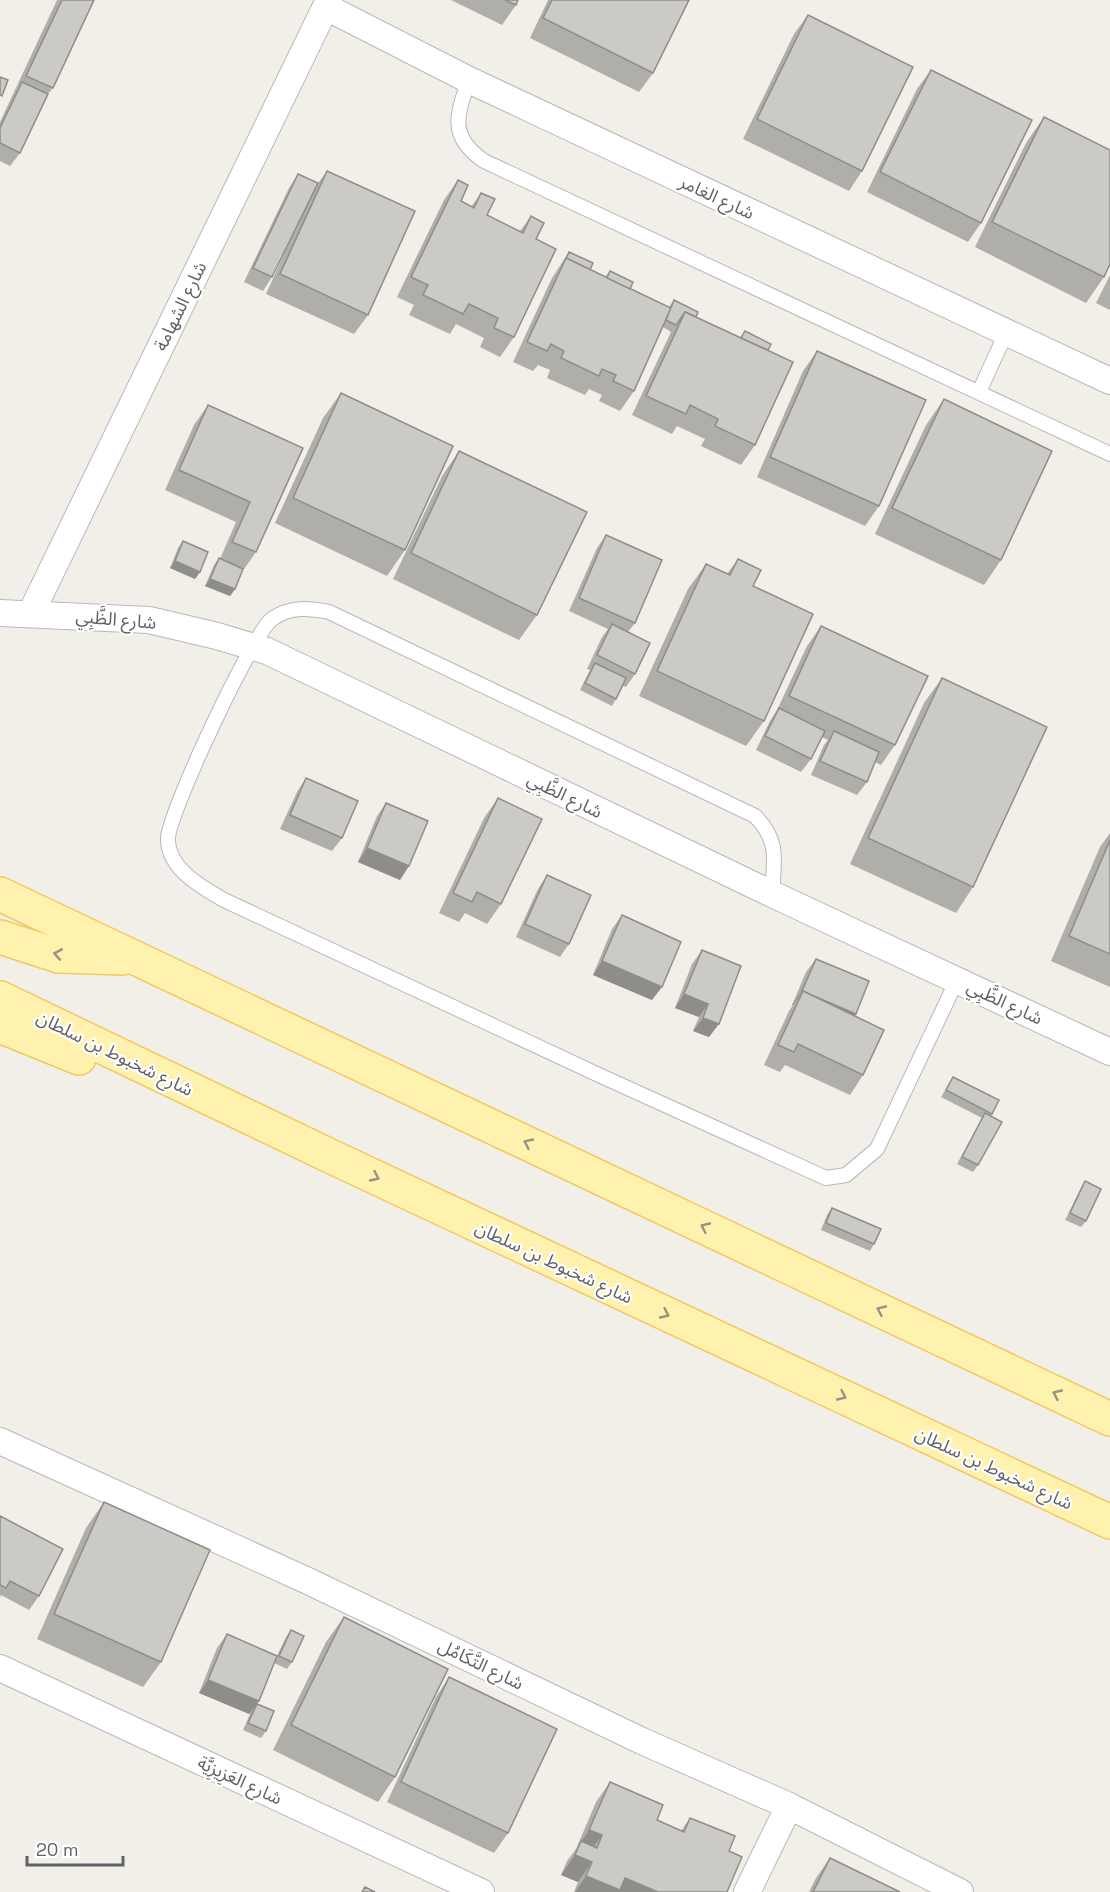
<svg xmlns="http://www.w3.org/2000/svg" width="1110" height="1892" viewBox="0 0 1110 1892" font-family="'Space Grotesk','Noto Sans Arabic',sans-serif">
	<rect width="100%" height="100%" fill="#f1efe8"/>
	<g fill="none" stroke-linecap="round" stroke-linejoin="round">
		<defs>
			<g id="lane">
				<path d="M469,80C456,116 449,137 484,161L1110,454"/>
				<polyline points="979,392 1006,333"/>
				<path d="M772,894C774,861 780,841 755,816L329,612C309,608 290,606 272,619C253,633 169,812 168,838C167,868 201,887 224,900L601,1076L826,1178L846,1175L877,1149L957,980"/>
			</g>
			<g id="street">
				<polyline points="326,7 469,80 1110,381"/>
				<polyline points="0,613 149,620 217,636 267,651 772,894 1110,1052"/>
				<polyline points="31,613 329,0"/>
				<polyline points="0,1441 308,1581 642,1741 789,1806 960,1892"/>
				<polyline points="0,1668 481,1892"/>
				<polyline points="747,1892 789,1806"/>
			</g>
			<g id="primary">
				<polyline points="0,894 1110,1419"/>
				<polyline points="0,937 59,956 123,958"/>
				<polyline points="0,998 328,1155 1110,1522"/>
				<polyline points="0,1026 79,1058"/>
			</g>
		</defs>
		<use href="#lane" stroke="#b5b8bc" stroke-width="16"/>
		<use href="#street" stroke="#b5b8bc" stroke-width="28"/>
		<use href="#primary" stroke="#f2c960" stroke-width="36"/>
		<use href="#lane" stroke="#fff" stroke-width="14"/>
		<use href="#street" stroke="#fff" stroke-width="26"/>
		<use href="#primary" stroke="#fff2af" stroke-width="33"/>
	</g>
	<g fill="#afaea9">
		<polygon points="57,0 94,0 53,88 48,94 20,153 10,166 0,161 0,122"/>
		<polygon points="451,0 518,0 516,5 502,25"/>
		<polygon points="548,0 689,0 653,73 639,92 530,38"/>
		<polygon points="808,15 862,171 849,191 743,139 794,34"/>
		<polygon points="931,70 981,223 968,242 867,192 917,89"/>
		<polygon points="1044,117 1104,277 1086,303 975,247 1026,143"/>
		<polygon points="327,171 368,315 354,334 266,294 296,228 272,277 263,291 244,282 289,188 298,174 316,186"/>
		<polygon points="458,180 461,201 471,207 481,193 487,215 520,231 531,216 536,239 514,337 500,357 480,347 484,338 456,324 450,334 409,315 414,305 397,297 444,200"/>
		<polygon points="569,252 590,270 605,277 610,271 630,289 669,307 674,300 696,317 740,338 745,331 768,350 755,445 741,465 701,446 705,439 677,426 672,434 632,415 671,332 663,327 634,391 620,411 599,401 602,395 589,389 585,395 547,378 550,370 538,365 533,371 513,362 552,278"/>
		<polygon points="1110,275 1110,310 1096,303"/>
		<polygon points="817,351 879,506 865,526 757,477 803,371"/>
		<polygon points="341,393 405,550 387,576 275,523 323,418"/>
		<polygon points="944,399 1001,560 984,585 875,534 926,425"/>
		<polygon points="208,405 303,448 256,552 242,572 235,589 230,596 205,586 214,565 219,558 220,559 236,522 165,490 194,425"/>
		<polygon points="459,451 537,615 519,640 393,579 442,476"/>
		<polygon points="606,535 635,623 628,632 635,674 626,687 623,686 616,699 612,706 580,690 590,670 587,669 602,637 608,629 569,611 597,548"/>
		<polygon points="183,541 200,572 195,579 170,568 178,548"/>
		<polygon points="738,559 753,586 764,721 746,746 639,696 688,589 706,564 727,574"/>
		<polygon points="821,626 895,745 881,765 875,762 867,782 857,795 811,775 824,745 828,740 822,737 811,759 801,772 756,750 770,721 777,710 807,646"/>
		<polygon points="942,678 973,887 956,913 850,864 924,703"/>
		<polygon points="306,778 342,838 332,851 280,829 297,792"/>
		<polygon points="498,798 501,904 487,924 465,913 459,922 439,913 484,818"/>
		<polygon points="386,803 400,880 358,862 377,816"/>
		<polygon points="1110,833 1110,987 1051,961 1100,847"/>
		<polygon points="547,875 569,944 560,957 516,937 538,889"/>
		<polygon points="622,915 652,1000 593,975 612,929"/>
		<polygon points="702,950 741,966 709,1037 693,1031 699,1017 675,1008 692,964"/>
		<polygon points="816,959 856,1014 855,1016 863,1075 850,1095 785,1065 780,1072 764,1065 789,1011 793,1005 792,1005 806,972"/>
		<polygon points="953,1077 992,1114 991,1116 978,1165 973,1172 957,1164 982,1118 941,1097"/>
		<polygon points="1085,1181 1086,1221 1081,1227 1065,1220 1081,1188"/>
		<polygon points="832,1208 874,1244 870,1251 821,1230 827,1215"/>
		<polygon points="104,1502 161,1662 143,1687 37,1639 86,1528"/>
		<polygon points="0,1516 39,1596 29,1610 1,1595 0,1597"/>
		<polygon points="344,1617 395,1777 378,1802 273,1750 326,1642"/>
		<polygon points="291,1630 292,1662 287,1669 274,1663 259,1701 257,1704 266,1731 261,1738 243,1730 250,1714 199,1693 217,1648 227,1634 274,1662 286,1637"/>
		<polygon points="449,1677 508,1833 494,1853 387,1802 436,1697"/>
		<polygon points="610,1782 657,1820 681,1831 690,1818 729,1851 727,1892 574,1892 578,1882 561,1875 567,1861 576,1849 596,1802"/>
		<polygon points="830,1858 900,1892 809,1892 816,1878"/>
	</g>
	<g fill="#8f8d8a">
		<polygon points="175,561 200,572 195,579 170,568"/>
		<polygon points="210,579 235,589 230,596 205,586"/>
		<polygon points="367,848 409,866 400,880 358,862"/>
		<polygon points="602,961 662,987 652,1000 593,975"/>
		<polygon points="802,991 803,991 793,1005 792,1005"/>
		<polygon points="803,991 856,1014 846,1028"/>
		<polygon points="684,994 708,1004 699,1017 675,1008"/>
		<polygon points="703,1018 719,1024 709,1037 693,1031"/>
		<polygon points="208,1680 259,1701 249,1714 199,1693"/>
		<polygon points="589,1830 602,1835 588,1855 581,1842"/>
		<polygon points="575,1855 592,1862 578,1882 561,1875"/>
		<polygon points="586,1876 625,1878 658,1892 575,1892"/>
	</g>
	<g fill="#cccac5" stroke="#8f8d8a" stroke-width="1.5">
		<polygon points="62,0 94,0 53,88 26,76"/>
		<polygon points="505,0 518,0 516,5"/>
		<polygon points="552,0 689,0 653,73 543,18"/>
		<polygon points="808,15 913,67 862,171 757,119"/>
		<polygon points="931,70 1032,120 981,223 880,172"/>
		<polygon points="0,77 8,80 2,96 0,95"/>
		<polygon points="22,82 48,94 20,153 0,143 0,128"/>
		<polygon points="1044,117 1110,150 1110,264 1104,277 992,222"/>
		<polygon points="327,171 415,211 368,315 280,274"/>
		<polygon points="298,174 318,183 272,277 253,268"/>
		<polygon points="458,180 468,185 461,201 474,208 481,193 495,199 487,215 523,233 531,216 544,223 536,239 556,249 514,337 494,328 498,318 469,304 463,314 423,295 428,285 411,277"/>
		<polygon points="569,252 593,263 590,270 566,258 564,263"/>
		<polygon points="566,258 671,308 634,391 613,381 616,375 602,369 599,376 561,358 564,351 551,344 547,351 527,342"/>
		<polygon points="610,271 633,282 630,289 607,278"/>
		<polygon points="674,300 698,312 696,317 685,312 676,325 666,320"/>
		<polygon points="685,312 793,362 755,445 715,426 718,419 690,405 686,414 646,396"/>
		<polygon points="745,331 771,344 768,350 741,338"/>
		<polygon points="817,351 926,400 879,506 770,457"/>
		<polygon points="341,393 453,446 405,550 293,498"/>
		<polygon points="944,399 1052,451 1001,560 892,508"/>
		<polygon points="208,405 303,448 256,552 232,542 250,502 179,470"/>
		<polygon points="459,451 587,512 537,615 411,553"/>
		<polygon points="606,535 662,560 635,623 579,598"/>
		<polygon points="183,541 208,552 200,572 175,561"/>
		<polygon points="219,558 243,569 235,589 210,579"/>
		<polygon points="738,559 761,570 753,586 813,614 764,721 657,671 706,564 730,575"/>
		<polygon points="612,624 650,643 635,674 597,655"/>
		<polygon points="821,626 928,676 895,745 789,696"/>
		<polygon points="595,663 626,678 616,699 585,683"/>
		<polygon points="942,678 1047,727 973,887 868,838"/>
		<polygon points="779,708 825,731 811,759 765,736"/>
		<polygon points="834,731 879,752 867,782 820,761"/>
		<polygon points="306,778 358,801 342,838 290,815"/>
		<polygon points="498,798 542,819 501,904 477,892 472,902 453,893"/>
		<polygon points="386,803 428,821 409,866 367,848"/>
		<polygon points="1110,840 1110,954 1069,936"/>
		<polygon points="547,875 591,895 569,944 525,924"/>
		<polygon points="622,915 681,942 662,987 602,961"/>
		<polygon points="702,950 741,966 719,1024 703,1018 708,1004 684,994"/>
		<polygon points="816,959 869,981 856,1014 802,991"/>
		<polygon points="803,991 884,1030 863,1075 798,1044 794,1052 778,1045"/>
		<polygon points="953,1077 999,1100 992,1114 946,1090"/>
		<polygon points="985,1113 1002,1122 978,1165 962,1157"/>
		<polygon points="1085,1181 1101,1189 1086,1221 1070,1213"/>
		<polygon points="832,1208 881,1229 874,1244 826,1223"/>
		<polygon points="104,1502 210,1550 161,1662 54,1614"/>
		<polygon points="0,1516 63,1549 39,1596 10,1581 6,1588 0,1585"/>
		<polygon points="344,1617 448,1669 395,1777 291,1725"/>
		<polygon points="291,1630 304,1636 292,1662 279,1656"/>
		<polygon points="227,1634 277,1656 259,1701 208,1680"/>
		<polygon points="449,1677 557,1729 508,1833 401,1782"/>
		<polygon points="257,1704 274,1711 266,1731 248,1723"/>
		<polygon points="610,1782 663,1805 657,1820 684,1832 690,1818 735,1836 729,1851 742,1857 727,1892 658,1892 625,1878 620,1890 586,1876 592,1862 575,1855 581,1841 597,1848 602,1835 589,1830"/>
		<polygon points="830,1858 900,1892 813,1892"/>
		<polygon points="365,1887 375,1892 362,1892"/>
	</g>
	<defs><path id="oneway-chevron" d="M-2-3.5L2.5 0L-2 3.5" fill="none" stroke-width="1.6" stroke-linecap="round" stroke-linejoin="round" transform="scale(1.5)"/></defs>
	<g stroke="#979581">
		<use href="#oneway-chevron" transform="translate(58 954) rotate(-170)"/>
		<use href="#oneway-chevron" transform="translate(528 1143) rotate(-155)"/>
		<use href="#oneway-chevron" transform="translate(375 1177) rotate(25)"/>
		<use href="#oneway-chevron" transform="translate(705 1227) rotate(-155)"/>
		<use href="#oneway-chevron" transform="translate(881 1310) rotate(-155)"/>
		<use href="#oneway-chevron" transform="translate(665 1314) rotate(25)"/>
		<use href="#oneway-chevron" transform="translate(1057 1394) rotate(-155)"/>
		<use href="#oneway-chevron" transform="translate(842 1396) rotate(25)"/>
	</g>
	<g text-anchor="middle" dominant-baseline="central" stroke-width="4.5" stroke-linejoin="round" paint-order="stroke">
		<g font-size="18" fill="#5f6368" stroke="#fff">
			<text transform="translate(717 197) rotate(25)">شارع الغامر</text>
			<text transform="translate(180 306) rotate(-64)">شارع الشهامة</text>
			<text transform="translate(116 619) rotate(5)">شارع الظَّبِي</text>
			<text transform="translate(565 795) rotate(26)">شارع الظَّبِي</text>
			<text transform="translate(1005 1002) rotate(25)">شارع الظَّبِي</text>
			<text transform="translate(115 1053) rotate(26)">شارع شخبوط بن سلطان</text>
			<text transform="translate(554 1262) rotate(25)">شارع شخبوط بن سلطان</text>
			<text transform="translate(994 1468) rotate(25)">شارع شخبوط بن سلطان</text>
			<text transform="translate(481 1664) rotate(26)">شارع التَّكَامُل</text>
			<text transform="translate(240 1780) rotate(25)">شارع العَزِيزِيَّة</text>
		</g>
	</g>
	<path d="M27 1856v9h96v-9" fill="none" stroke="#5f6368" stroke-width="3"/>
	<text x="36" y="1856" font-size="18" fill="#5f6368" stroke="#ffffff" stroke-width="4.5" paint-order="stroke">20 m</text>
</svg>
